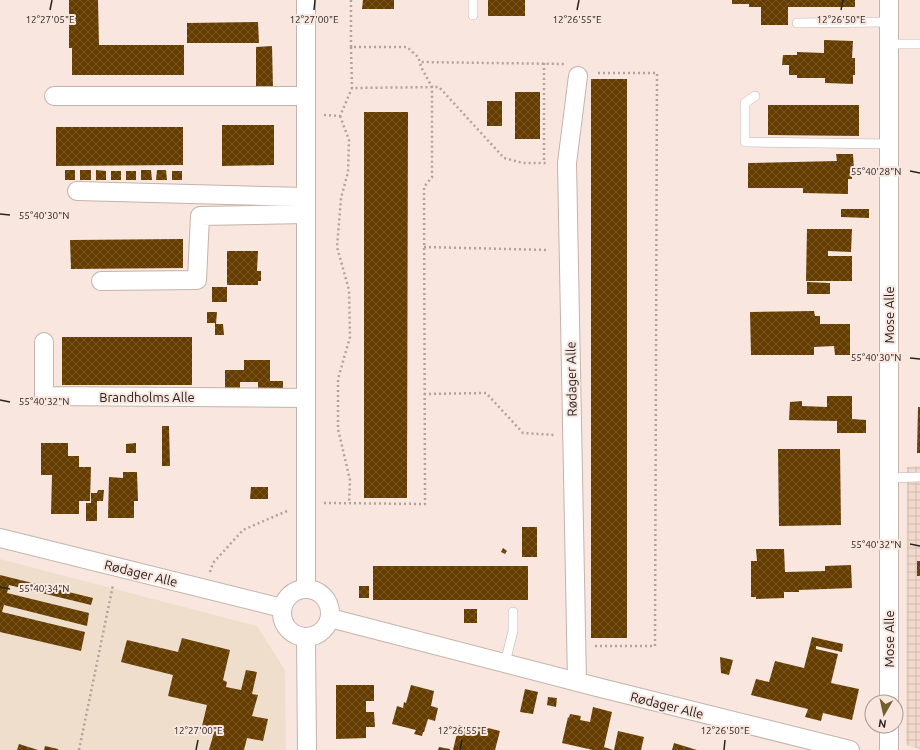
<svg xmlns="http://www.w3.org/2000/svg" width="920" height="750" viewBox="0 0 920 750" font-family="Ubuntu,sans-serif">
	<defs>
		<pattern id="industrial-grid" width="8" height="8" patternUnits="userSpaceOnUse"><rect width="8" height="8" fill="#f2d9cd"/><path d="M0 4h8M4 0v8" fill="none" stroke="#d0bab0"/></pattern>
		<pattern id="building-cross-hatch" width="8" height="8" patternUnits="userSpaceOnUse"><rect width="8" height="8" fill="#663d00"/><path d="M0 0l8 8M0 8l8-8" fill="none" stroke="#785726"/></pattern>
	</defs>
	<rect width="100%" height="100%" fill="#f9e7df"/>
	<polygon fill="url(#industrial-grid)" points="920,466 920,749 906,745 907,467"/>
	<polygon fill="#f0decd" points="0,559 257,626 285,670 286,750 0,750"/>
	<g fill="url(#building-cross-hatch)">
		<polygon points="69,0 98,0 99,45 184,45 184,75 72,75 72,48 69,48"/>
		<polygon points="363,0 394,0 394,9 362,9"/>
		<rect x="488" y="0" width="37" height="16"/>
		<polygon points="732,0 855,0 855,7 788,7 788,25 761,25 761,7 749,7 749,4 732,4"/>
		<polygon points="258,22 259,43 187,43 187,23"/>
		<polygon points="824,40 853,41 852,58 855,58 855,75 853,75 853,84 825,83 825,78 797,78 797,75 789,75 789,65 782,65 783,55 797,55 797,52 824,53"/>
		<polygon points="272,46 273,88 256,88 256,47"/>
		<rect x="591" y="79" width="36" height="559"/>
		<rect x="515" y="92" width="25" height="47"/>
		<rect x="487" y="101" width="15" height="25"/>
		<polygon points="768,105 859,105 859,136 768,135"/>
		<polygon points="364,112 408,112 407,498 364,498"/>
		<polygon points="222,125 274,125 274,165 222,166"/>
		<polygon points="56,127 183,127 183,165 56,166"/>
		<polygon points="836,154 853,154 854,169 852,169 852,179 848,179 848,194 803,193 803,188 748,188 748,163 837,161"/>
		<rect x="65" y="170" width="10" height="10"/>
		<rect x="80" y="170" width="11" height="10"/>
		<polygon points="96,170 106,171 106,180 96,180"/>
		<polygon points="141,170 151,170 152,180 141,180"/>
		<polygon points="157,170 166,170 167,180 156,180"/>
		<rect x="111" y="171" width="10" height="9"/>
		<rect x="126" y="171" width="10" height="9"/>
		<rect x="172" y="171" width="10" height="9"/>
		<polygon points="841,209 869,209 869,218 841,217"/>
		<polygon points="807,229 852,229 851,252 828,251 828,256 852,256 852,281 806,281"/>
		<polygon points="183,239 183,268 71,269 70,240"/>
		<polygon points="227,251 258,251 257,271 261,271 261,281 258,281 258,285 227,285"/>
		<polygon points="807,282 830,283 830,294 807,294"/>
		<rect x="212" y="287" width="15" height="15"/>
		<polygon points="814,311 815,316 820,316 820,324 850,324 850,355 835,355 834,346 814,347 814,355 751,355 750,312"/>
		<polygon points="207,312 217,312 216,324 223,324 224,335 215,335 215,323 207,323"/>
		<rect x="62" y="337" width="130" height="48"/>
		<polygon points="244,360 270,360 270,381 283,381 283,391 258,391 258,382 240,382 240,390 225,390 225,370 244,370"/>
		<polygon points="827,396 852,396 852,419 866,420 866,433 837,433 837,421 789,420 790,402 802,401 802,406 827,407"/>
		<polygon points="918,407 920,407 920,453 917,453"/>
		<polygon points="162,426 169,426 170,466 162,466"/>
		<polygon points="41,443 68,443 68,456 79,456 79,467 91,467 90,501 79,501 79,514 51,514 52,475 41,475"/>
		<polygon points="136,443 136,453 126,453 126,444"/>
		<polygon points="778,449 840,449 841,525 779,526"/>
		<polygon points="123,472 137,472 138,501 134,501 134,518 108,518 109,477 123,478"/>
		<polygon points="251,487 268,487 268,499 250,499"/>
		<polygon points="98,490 104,490 103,501 97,501 97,521 86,521 86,503 91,503 91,493 97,493"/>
		<rect x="522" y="527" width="15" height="30"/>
		<polygon points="503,548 507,551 505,554 501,552"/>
		<polygon points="756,549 784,549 785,572 825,571 825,566 851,565 852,588 799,590 799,592 784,592 784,598 756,599 756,597 751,597 751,561 757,561"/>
		<rect x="917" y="561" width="3" height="15"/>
		<rect x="373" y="566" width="155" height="34"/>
		<polygon points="0,575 93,598 91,605 9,585 7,593 89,613 87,626 4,605 2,612 85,632 81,651 0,632"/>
		<rect x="359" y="586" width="10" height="12"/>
		<rect x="464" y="609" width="13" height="14"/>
		<polygon points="812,637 843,644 842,652 816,646 816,649 838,654 831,683 859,689 852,720 823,713 821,721 805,717 808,709 751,695 756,679 769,682 775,661 804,668"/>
		<polygon points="182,638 230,650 223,680 227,682 226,687 241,690 246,670 257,672 252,694 258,695 252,716 268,719 263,741 247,738 244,750 209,750 215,729 202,726 207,705 168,696 173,675 121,662 127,640 178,652"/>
		<polygon points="720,657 733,660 729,675 721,673"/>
		<polygon points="336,685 374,685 374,701 366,701 366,712 374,712 375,727 366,727 366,738 336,739"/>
		<polygon points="411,685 434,691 431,706 438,708 435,721 428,719 424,732 423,732 422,736 414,734 416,730 392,724 397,706 403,708 404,702 406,703"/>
		<polygon points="525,689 538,692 533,714 520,712"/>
		<polygon points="548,697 557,698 556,707 547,705"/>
		<polygon points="593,707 612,712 604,747 613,750 593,750 562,743 568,717 569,718 570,714 581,716 580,720 590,722"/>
		<polygon points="459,725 483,731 484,727 500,731 495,750 453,750"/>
		<polygon points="618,731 644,737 641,750 614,750"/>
		<polygon points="674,743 697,750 672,750"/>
		<polygon points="19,744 38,750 17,750"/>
		<polygon points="45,746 58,749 58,750 44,750"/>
		<polygon points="439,747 450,749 450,750 438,750"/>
	</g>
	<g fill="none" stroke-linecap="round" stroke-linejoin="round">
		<defs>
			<g id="service">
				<polyline points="473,0 473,15"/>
				<polyline points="797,23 889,22"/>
				<polyline points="889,44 920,44"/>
				<polyline points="755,96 745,103 745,142 889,144"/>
				<polyline points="888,478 920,477"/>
				<polyline points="505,663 513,631 513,612"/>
			</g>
			<g id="minor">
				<polyline points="889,0 889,702"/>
				<polyline points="54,96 306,96"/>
				<polyline points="77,191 306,197"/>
				<polyline points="101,281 197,280 200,216 306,214"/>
				<polyline points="44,342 44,396 305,398"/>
				<polyline points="0,538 282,608"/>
				<circle cx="306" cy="613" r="24"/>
				<polyline points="306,589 306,0"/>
				<polyline points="330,618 597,687 850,750"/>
				<polyline points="306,638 307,750"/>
				<polyline points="577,682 567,163 578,76"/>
				<polyline points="889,726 889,750"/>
			</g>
		</defs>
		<use href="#service" stroke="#c4b3ab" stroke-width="10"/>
		<use href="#minor" stroke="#c4b3ab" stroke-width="20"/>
		<g stroke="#b0a29c" stroke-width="2.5" stroke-dasharray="2 3" stroke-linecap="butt">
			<polyline points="351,0 351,47 407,47 418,57 420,62 564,64"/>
			<polyline points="351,47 352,88"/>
			<polyline points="544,63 544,163"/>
			<polyline points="324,115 340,116 352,88 439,87 504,158 523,163 548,163"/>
			<polyline points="340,116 349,140 348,172 341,198 337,247 349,290 350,337 338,379 338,429 350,480 349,503"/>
			<polyline points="424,247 549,250"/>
			<polyline points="424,394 486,393 523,433 555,435"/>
			<polyline points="324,503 425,504 424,187 432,177 432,87 421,67 420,62"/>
			<polyline points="210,572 213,563 243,530 287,511"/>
			<polyline points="595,646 655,646 657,73 597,73"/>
			<polyline points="79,750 113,585"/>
		</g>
		<use href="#service" stroke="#fff" stroke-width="9"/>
		<use href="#minor" stroke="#fff" stroke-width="18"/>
	</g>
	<path fill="none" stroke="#292220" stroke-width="1.5" d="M50,10L52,0M314,10L315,0M577,10L579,0M841,10L843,0M910,171L920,173M0,214L10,215M910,358L920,359M0,400L10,402M910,544L920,546M0,587L10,589M196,750L198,740M460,750L462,740M724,750L725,740"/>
	<g text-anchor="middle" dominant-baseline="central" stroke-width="4" stroke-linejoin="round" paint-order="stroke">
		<g font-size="13" fill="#292220" stroke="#f9e7df">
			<text transform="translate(889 315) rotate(-90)">Mose Alle</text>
			<text transform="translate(571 379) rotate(-91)">Rødager Alle</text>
			<text x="147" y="397">Brandholms Alle</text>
			<text transform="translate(141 573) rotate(14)">Rødager Alle</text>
			<text transform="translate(889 639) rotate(-90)">Mose Alle</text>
			<text transform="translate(667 705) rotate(14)">Rødager Alle</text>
		</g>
	</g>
	<g font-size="10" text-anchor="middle" fill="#292220" stroke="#f9e7df" stroke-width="4" stroke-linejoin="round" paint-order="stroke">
		<text x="50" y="23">12°27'05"E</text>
		<text x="314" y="23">12°27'00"E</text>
		<text x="577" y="23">12°26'55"E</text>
		<text x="841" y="23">12°26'50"E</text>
		<text x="876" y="175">55°40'28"N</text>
		<text x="44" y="219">55°40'30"N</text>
		<text x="876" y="361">55°40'30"N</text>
		<text x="44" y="405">55°40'32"N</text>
		<text x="876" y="548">55°40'32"N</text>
		<text x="44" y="592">55°40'34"N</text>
		<text x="198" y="734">12°27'00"E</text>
		<text x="462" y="734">12°26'55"E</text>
		<text x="725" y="734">12°26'50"E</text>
	</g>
	<g transform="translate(884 714) rotate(189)"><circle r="19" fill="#f9e7df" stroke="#a69893"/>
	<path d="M0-3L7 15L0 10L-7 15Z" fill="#755e2e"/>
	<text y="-6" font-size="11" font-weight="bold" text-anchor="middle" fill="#292220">N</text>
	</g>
</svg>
